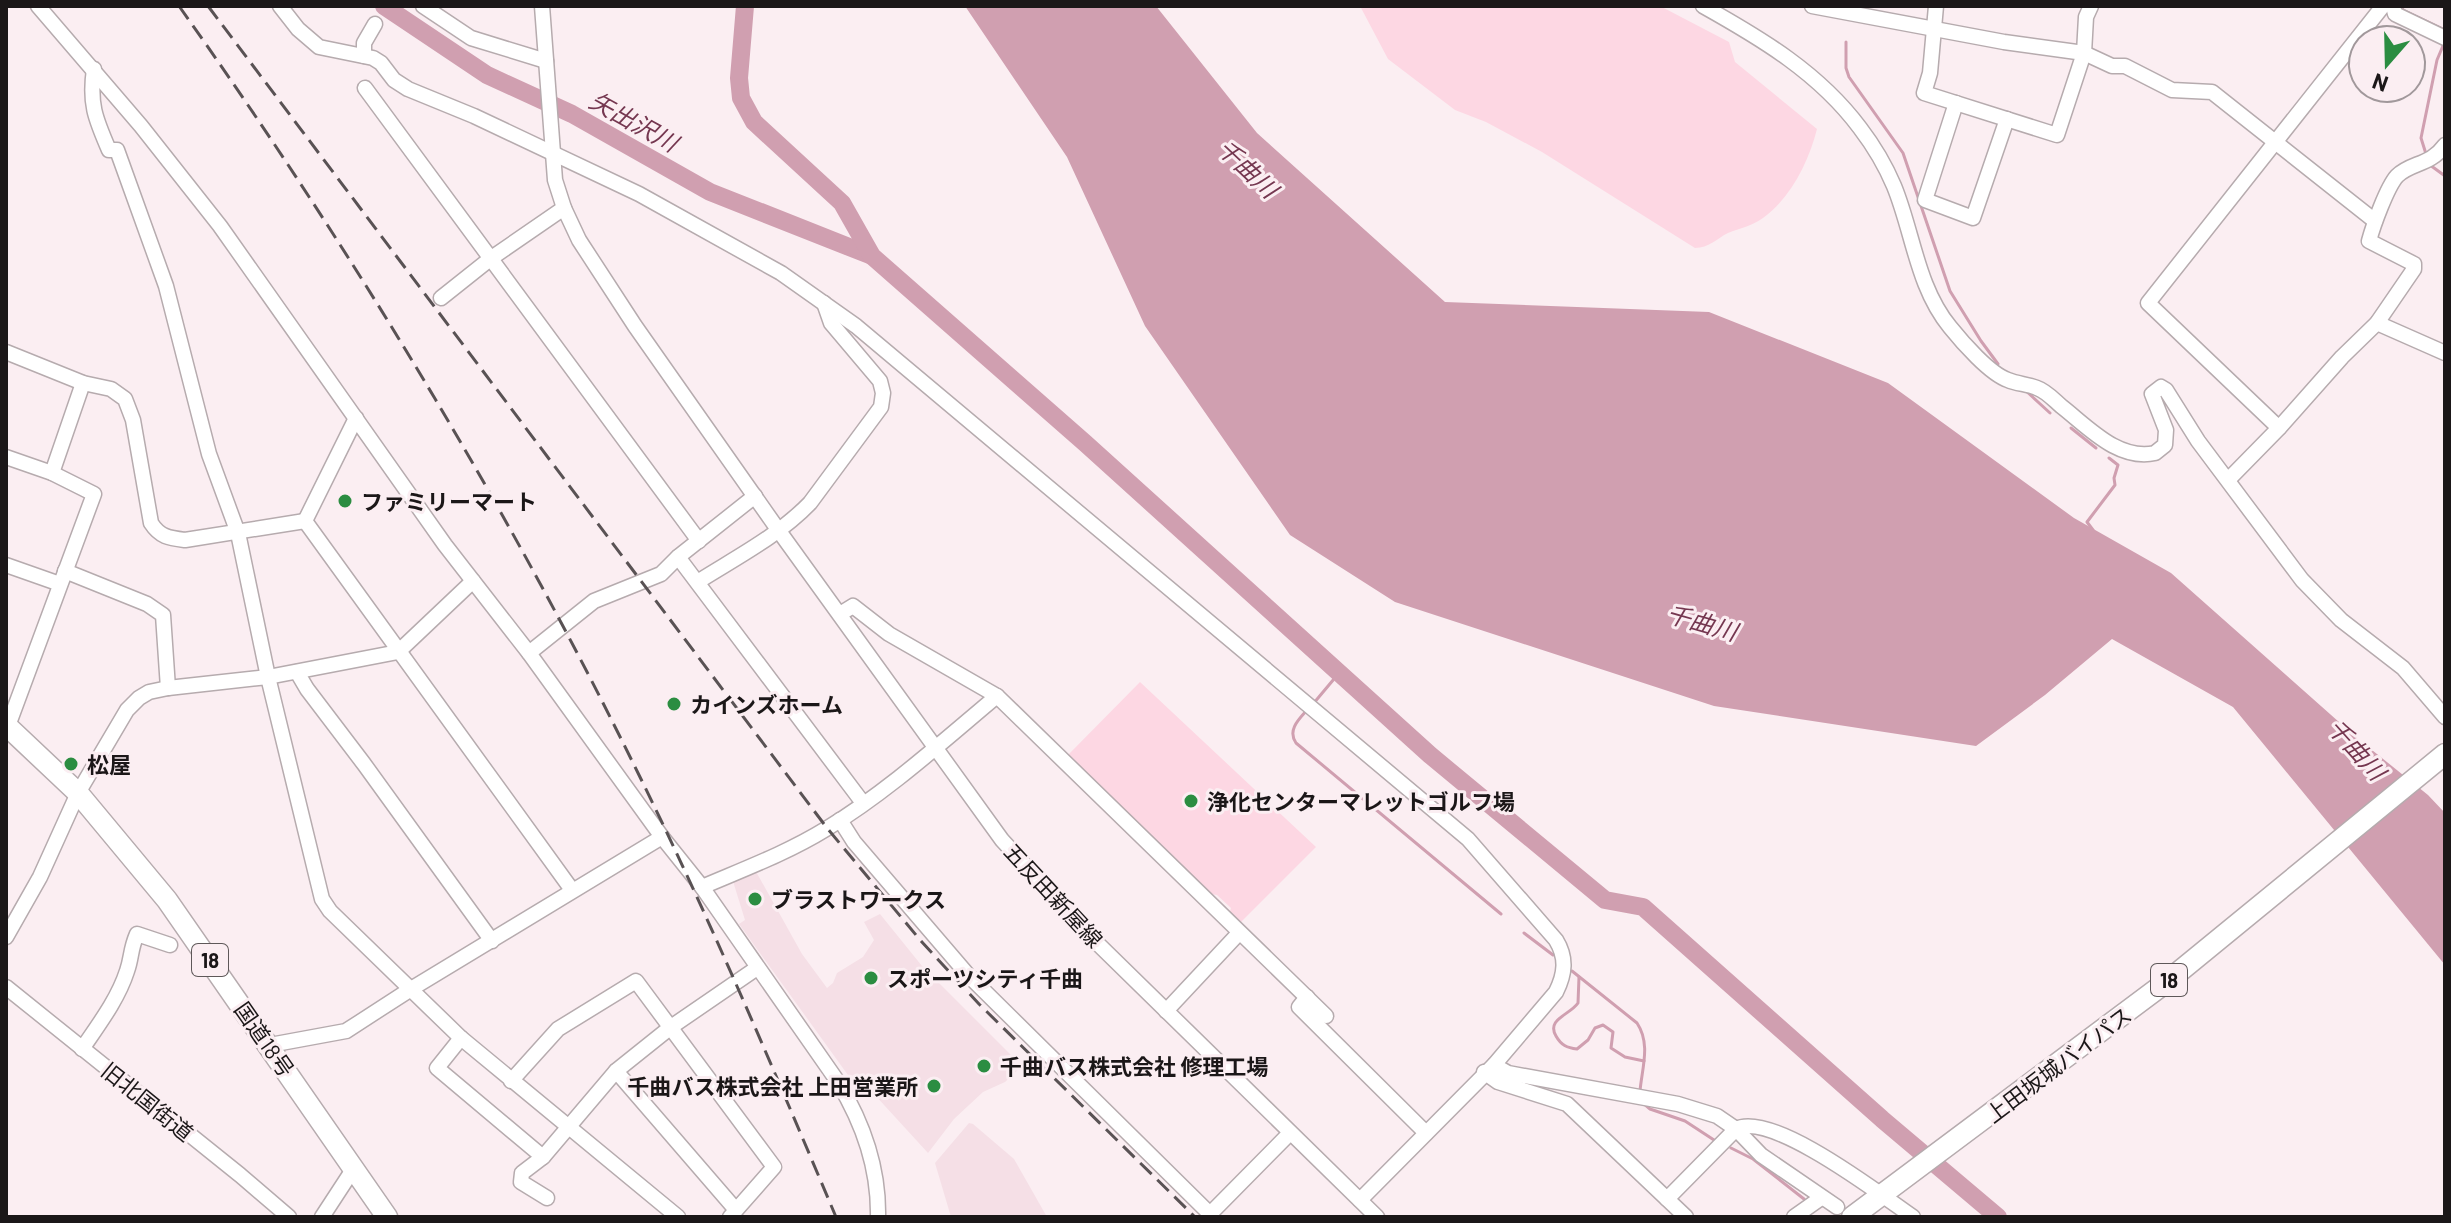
<svg xmlns="http://www.w3.org/2000/svg" width="2451" height="1223" viewBox="0 0 2451 1223" font-family="Barlow,'Noto Sans JP',sans-serif">
	<rect width="100%" height="100%" fill="#fbeef2"/>
	<g fill="#f5dfe6">
		<polygon points="754,868 802,954 827,988 833,983 837,973 863,957 874,940 864,922 880,914 922,966 1022,1066 1005,1082 983,1092 954,1119 928,1153 863,1082 853,1082 739,924 745,920 732,878"/>
		<polygon points="969,1123 973,1124 1014,1159 1047,1217 951,1217 935,1163"/>
	</g>
	<g fill="#fdd7e3">
		<path d="M1360,6H1660L1729,42L1735,62L1817,129C1809,161 1791,198 1763,218C1752,226 1740,228 1728,233C1716,239 1709,248 1695,248L1542,152L1486,122L1455,110L1388,59Z"/>
		<polygon points="1140,682 1316,847 1239,924 1229,915 1231,908 1217,895 1211,894 1068,755"/>
	</g>
	<polygon fill="#d09fb0" points="965,6 1156,6 1257,133 1445,302 1709,312 1888,383 2074,518 2171,573 2357,738 2428,795 2445,813 2445,965 2233,707 2112,639 2045,695 1976,746 1714,706 1395,602 1290,535 1145,326 1067,157"/>
	<g fill="none" stroke-linecap="round" stroke-linejoin="round">
		<g stroke="#d09fb0" stroke-width="3">
			<polyline points="2402,6 2403,10 2445,30"/>
			<polyline points="1846,42 1846,68 1849,77 1903,153 1950,291 1981,341 1998,364"/>
			<polyline points="2426,154 2421,138 2437,60 2445,41"/>
			<polyline points="2430,165 2445,176"/>
			<polyline points="2025,390 2050,413"/>
			<polyline points="2071,428 2096,448"/>
			<polyline points="2093,530 2087,522 2115,485 2114,478 2118,465 2109,458"/>
			<polyline points="1313,704 1339,673"/>
			<path d="M1308,709C1299,719 1287,730 1296,743L1501,914"/>
			<polyline points="1524,933 1553,955"/>
			<path d="M1572,971L1637,1023C1651,1044 1642,1068 1640,1091"/>
			<path d="M1579,977L1578,1003C1570,1015 1546,1019 1556,1036C1561,1045 1567,1048 1577,1049L1588,1040L1595,1028L1603,1025L1613,1032L1611,1048L1625,1057L1644,1061"/>
			<polyline points="1642,1102 1650,1109 1685,1121 1714,1140"/>
			<polyline points="1731,1148 1753,1159 1804,1199"/>
		</g>
		<g stroke="#d09fb0" stroke-width="18">
			<polyline points="384,6 487,75 572,114 710,192 872,256"/>
			<polyline points="745,6 739,78 741,98 754,122 842,203 872,256 1085,443 1430,755 1605,900 1643,907 1882,1119 1998,1217"/>
		</g>
		<defs>
			<g id="minor">
				<path d="M38,6L141,126L220,226L445,545L529,653L662,837L702,887L838,1082C863,1123 879,1168 878,1217"/>
				<path d="M280,6L298,29L319,47L373,58L381,63L394,80L408,89L474,116L639,194L781,273L856,326L1468,839L1556,940C1567,958 1565,974 1556,992L1494,1065L1360,1200"/>
				<polyline points="423,6 471,38 546,61"/>
				<polyline points="542,6 555,180 564,208 579,240 635,326 779,531 1002,840 1094,940 1377,1217"/>
				<path d="M1703,6C1762,39 1819,73 1860,128C1873,145 1886,167 1894,186C1913,232 1917,287 1950,327C1962,342 1990,374 2008,380C2017,384 2028,384 2037,388C2046,391 2054,400 2061,406C2088,427 2118,461 2155,453L2165,445L2166,430L2152,394L2161,387L2166,390L2198,441L2302,580L2341,620L2403,668L2445,717"/>
				<polyline points="1812,6 2004,42 2084,53 2112,66 2125,66 2172,90 2212,92 2375,221"/>
				<polyline points="1936,6 1930,73 1924,93 2057,135 2084,53 2086,17 2091,6"/>
				<polyline points="2393,6 2395,14 2445,38"/>
				<polyline points="364,56 364,43 375,24"/>
				<path d="M94,69C89,103 95,118 109,150H117L166,286L209,454L238,533L268,677L322,899L330,911L461,1038L678,1217"/>
				<polyline points="365,88 699,541"/>
				<polyline points="1956,103 1925,200 1973,218 2007,119"/>
				<polyline points="441,298 490,259 564,208"/>
				<polyline points="2377,323 2445,353"/>
				<path d="M6,352L83,383L111,389L125,399L133,420L151,523C160,537 169,538 185,540L305,521"/>
				<polyline points="2279,428 2148,303 2383,6"/>
				<polyline points="6,457 52,473 94,494 8,726"/>
				<polyline points="52,473 83,383"/>
				<path d="M2229,479L2279,428L2342,357L2377,323L2414,269V264L2369,241C2373,226 2387,187 2397,176C2411,162 2430,166 2445,145"/>
				<polyline points="305,521 572,890"/>
				<polyline points="305,521 356,418"/>
				<polyline points="678,557 863,803"/>
				<polyline points="6,565 60,584"/>
				<polyline points="65,571 147,604 163,615 168,688"/>
				<path d="M699,581C737,557 778,536 810,503L881,407L883,393L880,381L831,323L824,303"/>
				<polyline points="840,614 853,606 889,634 997,696 1326,1016"/>
				<polyline points="529,653 594,601 661,574 678,557 755,496"/>
				<polyline points="297,672 307,689 364,764 492,941"/>
				<polyline points="840,820 854,842 968,975 1210,1214 1290,1133"/>
				<path d="M702,887C744,869 787,853 826,829C887,792 942,742 997,696"/>
				<polyline points="6,937 40,877 78,793 127,710 139,698 149,692 168,688 268,677 398,652 473,581"/>
				<polyline points="6,987 240,1175 289,1217"/>
				<polyline points="1307,997 1299,1007 1426,1133"/>
				<polyline points="1166,1011 1239,933"/>
				<polyline points="461,1038 437,1068 543,1157 616,1071 671,1027 757,968"/>
				<polyline points="270,1045 346,1031 411,989 662,837"/>
				<path d="M82,1049C99,1024 118,999 127,971C132,957 130,950 137,934L170,945"/>
				<polyline points="1494,1065 1508,1073 1678,1104 1717,1116 1736,1129 1761,1155 1837,1207"/>
				<polyline points="616,1071 736,1210"/>
				<polyline points="1484,1072 1498,1082 1567,1104 1686,1217"/>
				<polyline points="511,1081 558,1029 636,981 774,1167 730,1217"/>
				<polyline points="543,1157 522,1173 521,1182 547,1198"/>
				<path d="M1667,1199L1736,1129C1771,1110 1881,1195 1913,1217"/>
				<polyline points="322,1217 354,1168"/>
				<polyline points="1794,1217 1821,1198"/>
			</g>
			<g id="highway">
				<polyline points="6,725 78,793 167,900 387,1217"/>
				<polyline points="1852,1217 2169,980 2445,754"/>
			</g>
		</defs>
		<use href="#minor" stroke="#b6abae" stroke-width="17"/>
		<use href="#highway" stroke="#b6abae" stroke-width="23"/>
		<use href="#minor" stroke="#fff" stroke-width="14"/>
		<use href="#highway" stroke="#fff" stroke-width="20"/>
		<g stroke="#595254" stroke-width="3" stroke-dasharray="16 8" stroke-linecap="butt">
			<path d="M179,6C351,248 507,506 638,773C710,919 773,1068 836,1217"/>
			<polyline points="208,6 827,828 921,941 979,1004 1195,1217"/>
		</g>
	</g>
	<g fill="#2b8d41" stroke="#fbeef2" stroke-width="3">
		<circle cx="345" cy="501" r="8"/>
		<circle cx="674" cy="704" r="8"/>
		<circle cx="71" cy="764" r="8"/>
		<circle cx="1191" cy="801" r="8"/>
		<circle cx="755" cy="899" r="8"/>
		<circle cx="871" cy="978" r="8"/>
		<circle cx="984" cy="1066" r="8"/>
		<circle cx="934" cy="1086" r="8"/>
	</g>
	<g text-anchor="middle" dominant-baseline="central" stroke-width="6" stroke-linejoin="round" paint-order="stroke">
		<g fill="#fbeef2" stroke="#5e5859" stroke-width="2">
			<rect x="192" y="944" width="36" height="32" rx="6"/>
			<rect x="2151" y="964" width="36" height="32" rx="6"/>
		</g>
		<g font-size="20" font-weight="bold" fill="#1b1718">
			<text x="210" y="960">18</text>
			<text x="2169" y="980">18</text>
		</g>
		<g font-size="22" font-weight="bold" fill="#1b1718" stroke="#fbeef2" text-anchor="start">
			<text x="361" y="501">ファミリーマート</text>
			<text x="690" y="704">カインズホーム</text>
			<text x="87" y="764">松屋</text>
			<text x="1207" y="801">浄化センターマレットゴルフ場</text>
			<text x="771" y="899">ブラストワークス</text>
			<text x="887" y="978">スポーツシティ千曲</text>
			<text x="1000" y="1066">千曲バス株式会社 修理工場</text>
			<text x="918" y="1086" text-anchor="end">千曲バス株式会社 上田営業所</text>
		</g>
		<g font-size="22" fill="#1b1718" stroke="#fbeef2">
			<text transform="translate(1054 895) rotate(47)">五反田新屋線</text>
			<text transform="translate(265 1039) rotate(55)">国道18号</text>
			<text transform="translate(2058 1064) rotate(-37)">上田坂城バイパス</text>
			<text transform="translate(148 1101) rotate(39)">旧北国街道</text>
		</g>
		<g font-size="24" font-style="italic" fill="#753750" stroke="#fbeef2">
			<text transform="translate(634 121) rotate(29)">矢出沢川</text>
			<text transform="translate(1248 168) rotate(43)">千曲川</text>
			<text transform="translate(1702 622) rotate(16)">千曲川</text>
			<text transform="translate(2357 749) rotate(48)">千曲川</text>
		</g>
	</g>
	<rect width="2451" height="1223" fill="none" stroke="#1b1718" stroke-width="16"/>
	<g transform="translate(2387 64) rotate(200)"><circle r="38" fill="#fbeef2" stroke="#a1989b" stroke-width="2"/>
	<path d="M0-6L14 30L0 20L-14 30Z" fill="#2b8d41"/>
	<text y="-12" font-size="22" font-weight="bold" text-anchor="middle" fill="#1b1718">N</text>
	</g>
</svg>
